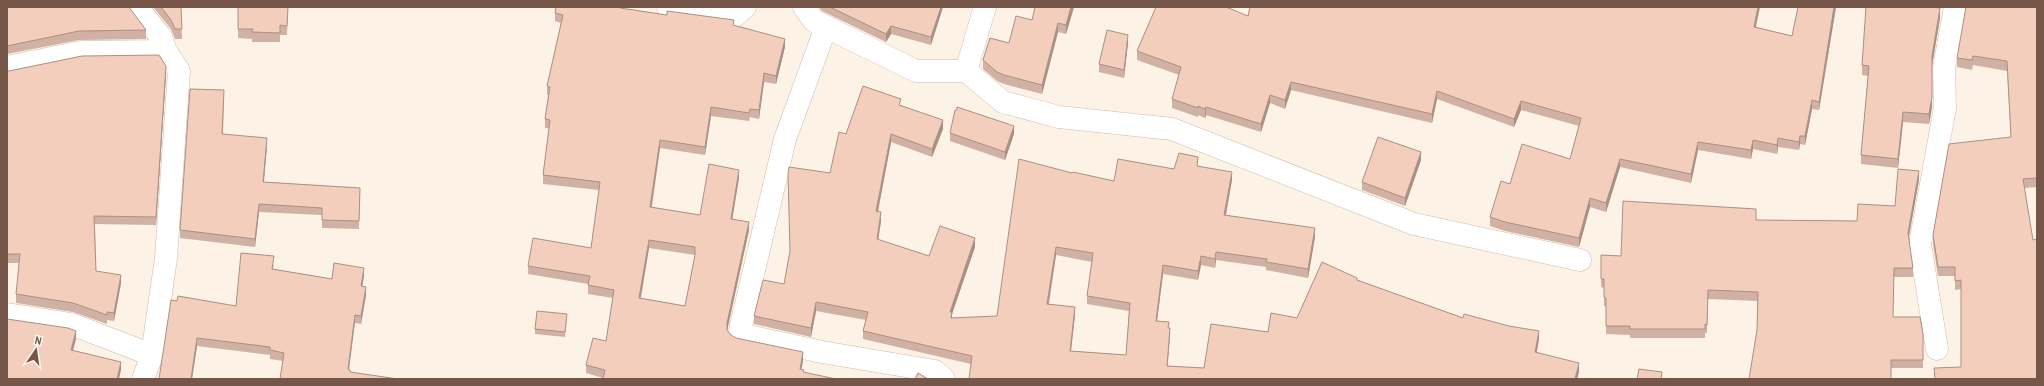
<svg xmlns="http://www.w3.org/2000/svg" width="2044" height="386" viewBox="0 0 2044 386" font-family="'Archivo Narrow',sans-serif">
	<rect width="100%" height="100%" fill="#fdf2e6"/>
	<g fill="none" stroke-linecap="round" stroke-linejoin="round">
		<defs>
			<g id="street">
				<polyline points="140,7 141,12 161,37 166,51 179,71 166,258 152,355 143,379"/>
				<polyline points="668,7 735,16 745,7"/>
				<polyline points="804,7 814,21 916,71 966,71"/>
				<polyline points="985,7 966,71 1003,102 1059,117 1172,129 1414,224 1580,260"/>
				<polyline points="826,27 785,139 739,334 822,352 935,371 944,379"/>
				<polyline points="7,67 81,52 166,51"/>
				<polyline points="7,314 71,324 152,355"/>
				<polyline points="1937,349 1920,244 1945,108 1944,68 1955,7"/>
			</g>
		</defs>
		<use href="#street" stroke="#d1bbae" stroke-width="23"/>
		<use href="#street" stroke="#fff" stroke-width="22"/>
	</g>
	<g fill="#d1b1a3" fill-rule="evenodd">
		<polygon points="7,7 146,30 146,39 79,40 7,54"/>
		<polygon points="153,7 181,7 182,39 175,39 171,29"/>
		<polygon points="238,7 288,7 287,35 280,35 280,42 252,42 252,39 238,38"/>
		<path d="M556,7H622V8L734,26L785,47L776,84L764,82L759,119L750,117L749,121L711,116L705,155L660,148L652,207L700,215L739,178L732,219L749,230L727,330L731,335L736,338L803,361L603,378L586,373V365L606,341L613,298L588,294V284L528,274V266L591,248L599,190L543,184V175L549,128H545V119L548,95H547V86L561,23L555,21V13ZM649,248L695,255L685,306L641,298Z"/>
		<polygon points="819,7 943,7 931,45 891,34 886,42 822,11"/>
		<polygon points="1074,7 1066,34 1058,32 1042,94 1004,84 997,81 983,69 983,60 1009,43 1032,20"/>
		<polygon points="1836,7 1819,110 1812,109 1805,145 1800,144 1799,150 1778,147 1777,154 1753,149 1751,159 1698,150 1691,183 1620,167 1606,212 1590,207 1579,247 1505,231 1490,226 1490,217 1510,184 1570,159 1579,126 1521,110 1514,127 1437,99 1432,123 1291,90 1285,109 1270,103 1261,132 1206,115 1205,118 1198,115 1198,117 1172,108 1172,99 1179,75 1137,60 1137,51 1248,16 1756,27 1792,36"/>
		<polygon points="2037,7 2037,187 2025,188 1961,367 1961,289 1955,290 1955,276 1938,276 1933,244 1933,235 2011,137 2007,71 1973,65 1972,70 1957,67 1957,58"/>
		<polygon points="1940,18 1932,65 1932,107 1929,124 1903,122 1898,168 1861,164 1861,155 1868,76 1862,75 1862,65"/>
		<polygon points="1128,43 1124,78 1099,72 1099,64"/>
		<polygon points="7,71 166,74 156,225 95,224 96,271 121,283 114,321 107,320 107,324 73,312 16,303 16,294 19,263 7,263"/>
		<polygon points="224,98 223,134 267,146 264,182 360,188 359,229 322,228 322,215 259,212 255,247 180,238 180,230"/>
		<path d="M901,105L943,129L932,157L891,142L878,212L881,221L878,240L929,256L975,247L952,314V318L997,316L1072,173L1114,181L1174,169L1198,166L1232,180L1226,215L1315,237L1308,278L1266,270V267L1216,260L1215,268L1201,265L1198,280L1163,274L1157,321L1169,328L1170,336L1167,366L1204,368L1268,332L1297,318L1357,280L1463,318L1539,339L1537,352L1579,372L1577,379L971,364L863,339V331L866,320L816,311L811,337L754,324V316L784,284L846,134ZM1056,255L1092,262L1087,296V304L1129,311L1126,355L1071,351L1075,315L1049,304Z"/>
		<polygon points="950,133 1014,134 1005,160 950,141"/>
		<polygon points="1421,160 1405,206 1362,190 1362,182"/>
		<polygon points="1919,180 1908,238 1913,268 1913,277 1894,277 1893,317 1923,334 1923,368 1891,368 1757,330 1757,301 1708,299 1707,333 1705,333 1705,338 1630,338 1630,335 1606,334 1606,306 1604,306 1604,288 1601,287 1601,255 1621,256 1756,220 1857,221 1895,206"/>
		<polygon points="274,264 273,269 332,279 364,276 362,286 366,295 361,324 355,323 280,379 283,361 270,359 270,355 197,346 192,379 159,379 177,301 236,306"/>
		<polygon points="567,318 565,337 535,334 535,329"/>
	</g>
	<g fill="#aa9084">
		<polygon points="941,7 943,7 931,45 931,37"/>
		<polygon points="1071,7 1074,7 1066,34 1066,25"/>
		<polygon points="1758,7 1760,7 1754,36 1754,27"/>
		<polygon points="1834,7 1836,7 1819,110 1819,102"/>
		<polygon points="1940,8 1940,18 1932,66 1932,56"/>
		<polygon points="1058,23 1058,32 1042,94 1042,85"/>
		<polygon points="891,26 891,34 886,42 886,34"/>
		<polygon points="1128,35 1128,43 1124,78 1124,70"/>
		<polygon points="785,39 785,47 776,84 776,76"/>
		<polygon points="166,66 166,74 156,225 156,217"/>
		<polygon points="764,73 764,82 759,119 759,110"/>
		<polygon points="1291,82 1291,90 1285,109 1285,100"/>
		<polygon points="1437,91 1437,99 1432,123 1432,114"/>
		<polygon points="1270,95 1270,103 1261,132 1261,124"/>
		<polygon points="1932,97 1932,107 1929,124 1929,114"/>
		<polygon points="1812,100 1812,109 1805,145 1805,136"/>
		<polygon points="1521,101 1521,110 1514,127 1514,119"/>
		<polygon points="711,107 711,116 705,155 705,147"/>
		<polygon points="1206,107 1206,115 1205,118 1205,109"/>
		<polygon points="1903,112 1903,122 1898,168 1898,159"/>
		<polygon points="943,120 943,129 932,157 932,149"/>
		<polygon points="1014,126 1014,134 1005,160 1005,152"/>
		<polygon points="891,134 891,142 876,220 876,211"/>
		<polygon points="1800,136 1800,144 1799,150 1799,142"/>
		<polygon points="267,138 267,146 263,190 263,182"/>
		<polygon points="1778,138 1778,147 1777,154 1777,145"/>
		<polygon points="660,140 660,148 650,215 650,207"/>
		<polygon points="1753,140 1753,149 1751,159 1751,150"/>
		<polygon points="1698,142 1698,150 1691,183 1691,174"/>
		<polygon points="1421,152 1421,160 1405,206 1405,198"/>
		<polygon points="1620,159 1620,167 1606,212 1606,203"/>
		<polygon points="739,170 739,178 731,227 731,219"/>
		<polygon points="1919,171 1919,180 1908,242 1908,233"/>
		<polygon points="1232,172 1232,180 1224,224 1224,215"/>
		<polygon points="1590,198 1590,207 1579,247 1579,238"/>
		<polygon points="259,204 259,212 255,247 255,239"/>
		<polygon points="881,212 881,221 877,248 877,239"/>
		<polygon points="749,222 749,230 727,331 727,323"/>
		<polygon points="1315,228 1315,237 1308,278 1308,269"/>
		<polygon points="975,238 975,247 952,314 952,320 951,326 950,312"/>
		<polygon points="649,240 649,248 639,306 639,298"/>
		<polygon points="1056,247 1056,255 1047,312 1047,304"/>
		<polygon points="1216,252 1216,260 1215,268 1215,259"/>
		<polygon points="1201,256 1201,265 1198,280 1198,271"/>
		<polygon points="1163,265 1163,274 1156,329 1156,321"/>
		<polygon points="364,268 364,276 361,294 361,286"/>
		<polygon points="121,275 121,283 114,321 114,313"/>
		<polygon points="366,287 366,295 361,324 361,316"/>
		<polygon points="816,302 816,311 811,337 811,328"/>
		<polygon points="1075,307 1075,315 1070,359 1070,351"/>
		<polygon points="355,315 355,323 348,377 348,369"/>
		<polygon points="1170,328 1170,336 1167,374 1167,366"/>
		<polygon points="76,331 76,339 71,358 71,350"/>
		<polygon points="1539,331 1539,339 1535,360 1535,352"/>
		<polygon points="197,338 197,346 192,379 191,379"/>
		<polygon points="803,352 803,361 800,378 800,369"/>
		<polygon points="121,362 121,370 119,379 117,379"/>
		<polygon points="1579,363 1579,372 1577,379 1575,379"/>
	</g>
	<g fill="#f3cebd" stroke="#aa9084" fill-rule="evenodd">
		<polygon points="7,7 129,7 146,30 79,31 7,46"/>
		<polygon points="161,7 181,7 182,29 175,29 171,20"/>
		<polygon points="238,7 288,7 287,26 280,25 280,33 252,32 253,29 238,29"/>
		<path d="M556,7H620V8L667,15V11L734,20L733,25L785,39L776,76L764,73L759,110L750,109L749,113L711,107L705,147L660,140L650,207L700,215L709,164L739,170L731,219L749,222L727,323V330L731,335L736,338L803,352L800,369L804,370L803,372L836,379H603L605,370L586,365L593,338L606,341L614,290L588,285L590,276L528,266L533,238L591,248L600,182L543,175L550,120L545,119L550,87L547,86L563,15L555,13ZM649,240L695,247V255L685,306L639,298Z"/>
		<polygon points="830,7 941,7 931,37 891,26 886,34"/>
		<polygon points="1035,7 1071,7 1066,25 1058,23 1042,85 1004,75 997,72 983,60 990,38 1009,43 1016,16 1032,20"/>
		<polygon points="1156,7 1226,7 1248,16 1250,7 1758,7 1754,27 1792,36 1798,7 1834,7 1819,102 1812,100 1805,136 1800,136 1799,142 1778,138 1777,145 1753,140 1751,150 1698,142 1691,174 1620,159 1606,203 1590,198 1579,238 1505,222 1490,217 1501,181 1510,184 1522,144 1570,159 1581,118 1521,101 1514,119 1437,91 1432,114 1291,82 1285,100 1270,95 1261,124 1206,107 1205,109 1198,106 1198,108 1172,99 1181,67 1137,51"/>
		<polygon points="1866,7 1930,7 1940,8 1932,56 1932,97 1929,114 1903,112 1898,159 1861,155 1869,66 1862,65"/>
		<polygon points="1966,7 2037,7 2037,178 2023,179 2033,240 2037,239 2037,379 1935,379 1934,368 1961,367 1961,280 1955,281 1955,267 1938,267 1933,235 1949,144 2011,137 2007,61 1973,56 1972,60 1957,58"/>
		<polygon points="1107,30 1128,35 1124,70 1099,64"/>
		<polygon points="159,55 166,66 156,217 94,216 96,271 121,275 114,313 107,312 107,315 73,303 16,294 20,254 7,254 7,71 9,71 82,56"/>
		<path d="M863,86L901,99L899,105L943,120L932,149L891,134L876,211L881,212L877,239L929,256L940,226L975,238L950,312H952L951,318L997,316L1019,159L1072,173L1073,172L1114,181L1118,159L1174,169L1179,153L1198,157L1197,166L1232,172L1224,215L1315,228L1308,269L1266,262L1267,259L1216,252L1215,259L1201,256L1198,271L1163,265L1156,321L1169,322L1168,328H1170L1167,366L1204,368L1211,324L1268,332L1271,313L1297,318L1322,262L1357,278V280L1463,318L1464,314L1509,326L1539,331L1535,352L1579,363L1575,379H969L972,356L863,331L868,312L816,302L811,328L754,316L763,280L784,284L790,251L788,174L789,167L830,173L839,132L846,134ZM1056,247L1093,253L1087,296L1130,303L1126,355L1070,351L1075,307L1047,304Z"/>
		<polygon points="190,89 224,90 222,134 267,138 263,182 360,188 359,221 322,220 322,208 259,204 255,239 180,230"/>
		<polygon points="957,107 1014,126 1005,152 950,133 955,110 957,110"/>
		<polygon points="1378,137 1421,152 1405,198 1362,182"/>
		<polygon points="1898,169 1919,171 1908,233 1913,268 1894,268 1893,317 1920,317 1923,334 1923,360 1891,360 1891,379 1749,379 1757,330 1758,292 1708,290 1707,325 1705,324 1705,329 1630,329 1630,326 1606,326 1606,298 1604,297 1604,279 1601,279 1601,255 1621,256 1623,201 1756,209 1756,220 1857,221 1858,204 1895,206"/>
		<polygon points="241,253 274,256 272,269 332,279 334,263 364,268 361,286 366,287 361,316 355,315 348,369 350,370 350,372 398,379 280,379 284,353 270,350 270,347 197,338 191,379 159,379 171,300 177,301 178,296 236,306"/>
		<polygon points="537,311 567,314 565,332 535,329"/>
		<polygon points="7,319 68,328 76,331 71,350 121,362 117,379 7,379"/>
		<polygon points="1639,369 1662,372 1661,379 1637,379"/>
		<polygon points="918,373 928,379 915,379"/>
	</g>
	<rect width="2044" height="386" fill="none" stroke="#77564a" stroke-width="16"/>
	<g transform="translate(36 350) rotate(13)" stroke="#fff6ed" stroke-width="3" paint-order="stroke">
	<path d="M0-3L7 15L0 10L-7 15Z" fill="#77564a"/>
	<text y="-6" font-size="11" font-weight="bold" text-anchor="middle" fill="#77564a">N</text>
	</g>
</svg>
